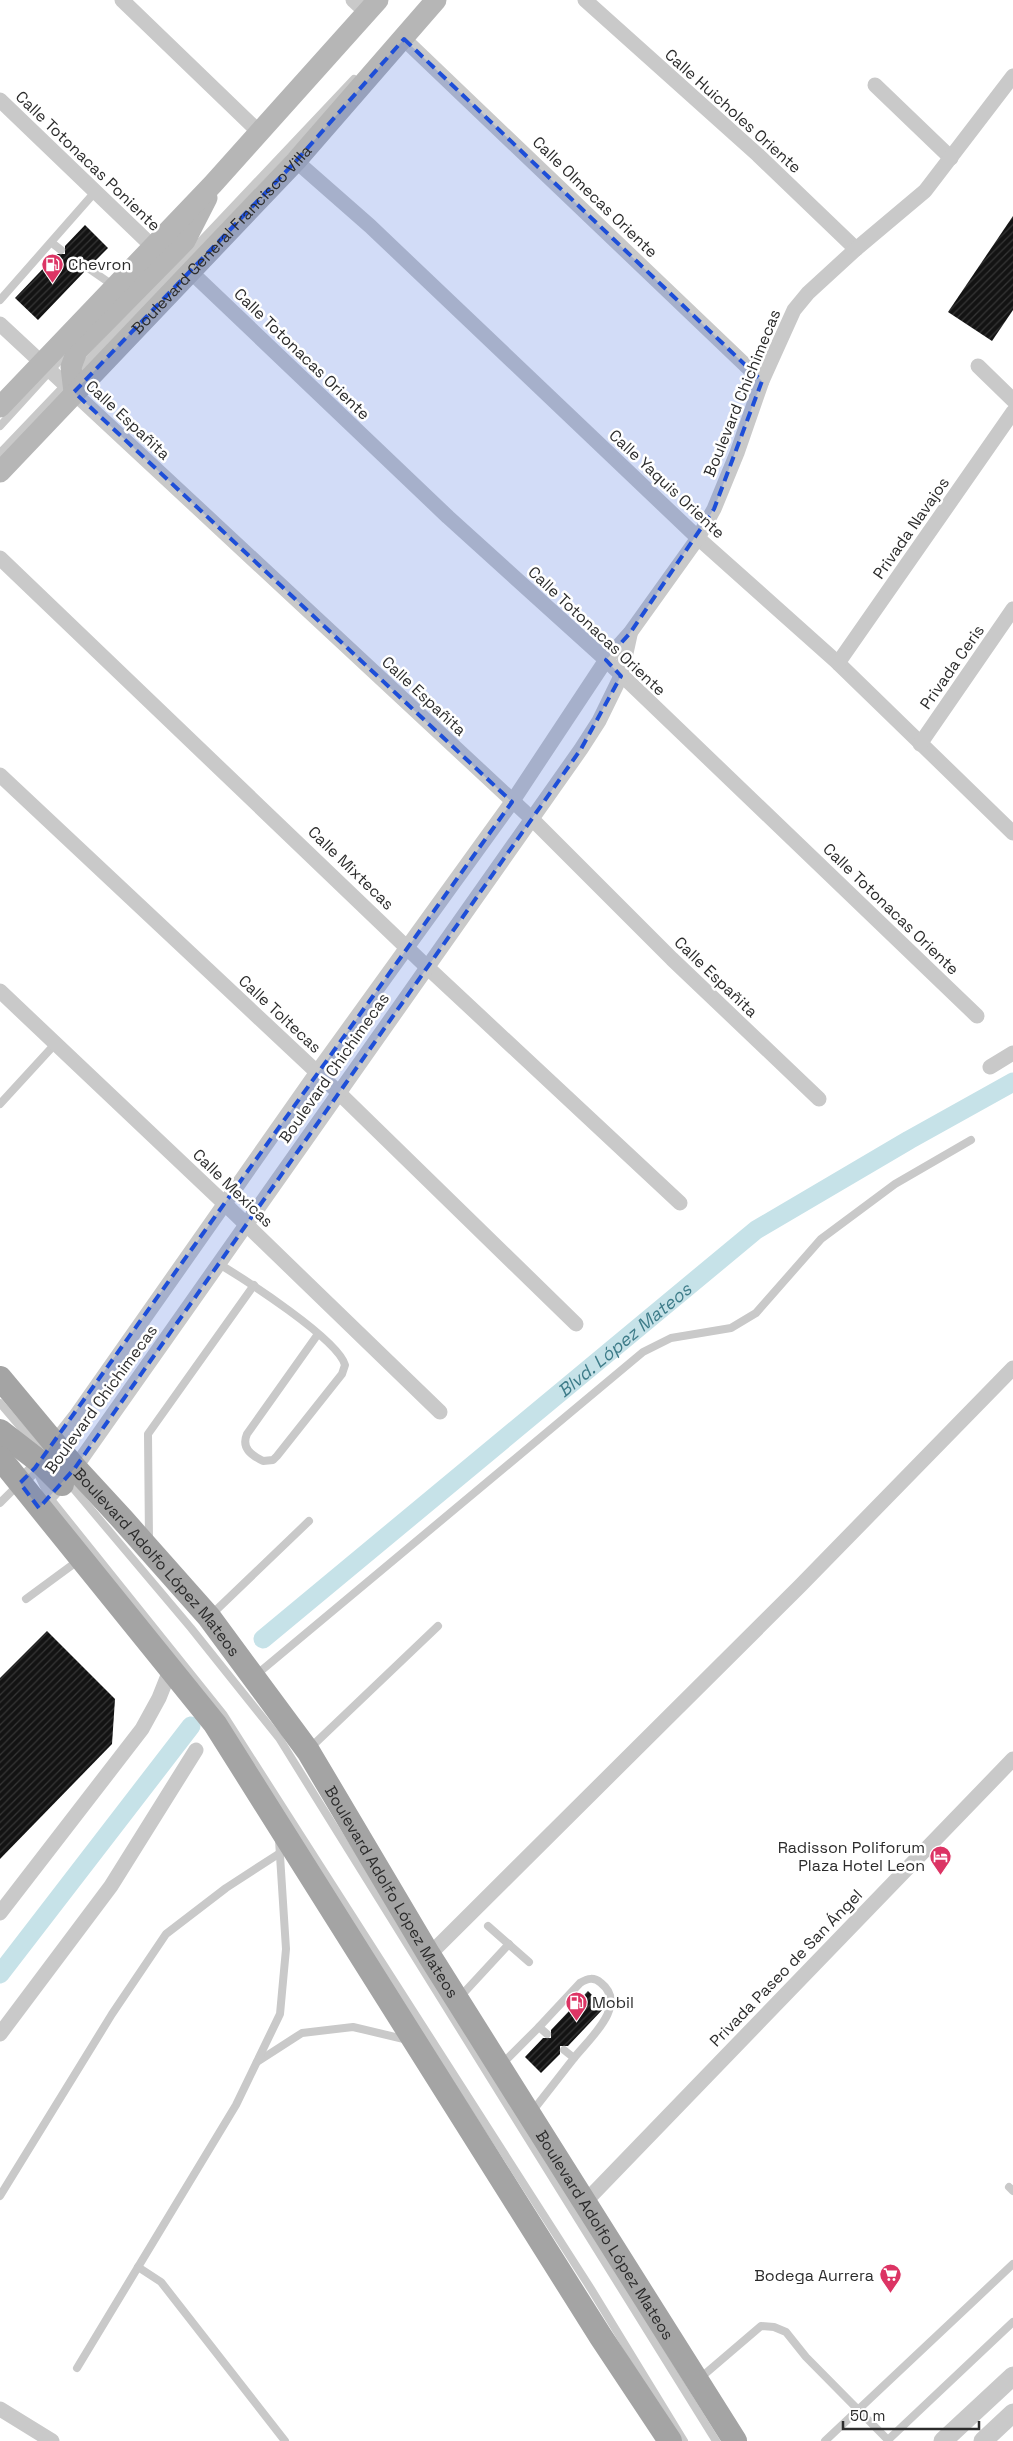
<svg xmlns="http://www.w3.org/2000/svg" width="1013" height="2441" viewBox="0 0 1013 2441" font-family="'Space Grotesk',sans-serif">
	<defs>
		<pattern id="building-hatch" width="6" height="6" patternUnits="userSpaceOnUse" patternTransform="scale(1.25)"><rect width="6" height="6" fill="#131313"/><path d="M-1 1l2-2M0 6l6-6M5 7l2-2" fill="none" stroke="#363636"/></pattern>
	</defs>
	<rect width="100%" height="100%" fill="#fff"/>
	<g fill="none" stroke-linecap="round" stroke-linejoin="round">
		<g stroke="#c6e2e8" stroke-width="19">
			<path id="s1" d="M263,1639L756,1230L909,1140L1013,1082"/>
			<polyline points="0,1974 191,1726"/>
		</g>
	</g>
	<g fill="url(#building-hatch)">
		<polygon points="1013,216 1013,310 992,341 948,312"/>
		<polygon points="85,225 108,248 92,264 88,262 84,264 84,272 38,320 15,298 57,254 65,254 65,246"/>
		<polygon points="47,1631 115,1699 112,1744 0,1859 0,1678"/>
		<polygon points="588,1991 604,2007 603,2009 568,2046 560,2046 560,2054 541,2073 525,2057 543,2038 551,2038 551,2030"/>
	</g>
	<g fill="none" stroke-linecap="round" stroke-linejoin="round">
		<g stroke="#c9c9c9" stroke-width="8">
			<polyline points="52,243 61,250"/>
			<polyline points="88,268 114,286"/>
			<polyline points="0,300 95,192"/>
			<polyline points="77,372 354,79"/>
			<polyline points="0,426 71,348"/>
			<polyline points="0,453 66,384"/>
			<polyline points="0,1104 56,1043"/>
			<path d="M219,1264C244,1279 338,1339 345,1365L342,1374L277,1456L273,1460L263,1461C251,1455 241,1448 247,1434L318,1334"/>
			<polyline points="0,1403 40,1450"/>
			<polyline points="36,1470 49,1497 223,1714 591,2289 684,2441"/>
			<polyline points="67,1481 191,1628 279,1738 716,2441"/>
			<polyline points="0,1503 19,1484"/>
			<polyline points="149,1541 148,1434 254,1285"/>
			<polyline points="26,1599 79,1560"/>
			<polyline points="210,1616 309,1521"/>
			<polyline points="256,1675 643,1352 671,1338 731,1328 756,1313 821,1239 895,1184 971,1140"/>
			<polyline points="309,1749 438,1626"/>
			<polyline points="488,1926 529,1962"/>
			<polyline points="459,1998 509,1944"/>
			<path d="M539,2027L580,1983C588,1978 594,1977 601,1983C629,2005 589,2039 574,2058"/>
			<polyline points="257,2062 302,2033 353,2027 408,2040"/>
			<polyline points="501,2065 539,2027 547,2034"/>
			<polyline points="531,2113 574,2058 564,2050"/>
			<polyline points="1009,2187 1013,2191"/>
			<polyline points="0,2196 112,2014 166,1934 226,1888 280,1853"/>
			<polyline points="138,2267 161,2282 285,2441"/>
			<polyline points="77,2368 236,2105 280,2014 286,1949 279,1840"/>
			<polyline points="699,2379 761,2326 774,2327 786,2332 806,2357 889,2441"/>
			<polyline points="888,2440 1013,2322"/>
			<polyline points="825,2441 1013,2264"/>
		</g>
		<g stroke="#c9c9c9" stroke-width="15">
			<polyline points="122,0 260,133"/>
			<polyline points="353,0 367,13"/>
			<polyline points="585,0 758,155 856,249"/>
			<polyline points="404,39 762,381"/>
			<polyline points="875,85 951,158"/>
			<polyline points="0,100 152,246"/>
			<polyline points="296,161 370,226 698,538 838,663 1013,833"/>
			<polyline points="191,272 448,517 606,660 977,1016"/>
			<polyline points="0,324 531,818 672,959 819,1099"/>
			<polyline points="978,366 1013,400"/>
			<polyline points="0,558 427,967 680,1203"/>
			<polyline points="838,663 1013,412"/>
			<polyline points="920,744 1013,609"/>
			<polyline points="0,775 338,1092 576,1324"/>
			<polyline points="0,991 225,1204 440,1412"/>
			<polyline points="990,1067 1013,1053"/>
			<polyline points="20,1483 35,1468 75,1417 317,1072 512,802 606,660 630,633 698,538 714,509 737,453 762,381 794,310 808,293 856,249 925,191 1013,76"/>
			<polyline points="39,1508 75,1468 581,749 599,721 621,676 630,635"/>
			<polyline points="0,1913 142,1729 159,1698 171,1668"/>
			<polyline points="429,1955 800,1586 1013,1368"/>
			<polyline points="0,2034 111,1886 196,1750"/>
			<polyline points="585,2202 1013,1759"/>
			<polyline points="0,2409 52,2441"/>
		</g>
		<g stroke="#c9c9c9" stroke-width="19">
			<polyline points="943,2441 1013,2376"/>
			<polyline points="983,2441 1013,2413"/>
		</g>
		<g stroke="#b6b6b6" stroke-width="21">
			<polyline points="74,392 71,367 77,351 185,241 207,198"/>
			<polyline points="0,407 213,184 378,0"/>
			<path id="s2" d="M0,472L296,161L436,0"/>
		</g>
		<g stroke="#a4a4a4" stroke-width="24">
			<path id="s3" d="M0,1378L75,1468L123,1520L209,1617L308,1751L429,1955L735,2441"/>
			<polyline points="0,1431 40,1462 62,1484"/>
			<polyline points="0,1458 215,1724 601,2337 670,2441"/>
		</g>
	</g>
	<path fill="#1d4ed8" fill-opacity="0.2" stroke="#1d4ed8" stroke-width="4" stroke-dasharray="10 6" stroke-linejoin="round" d="M404,39L762,381L714,509L630,633L606,660L621,676L581,749L75,1468L39,1508L20,1483L35,1468L512,802L74,392L296,161Z"/>
	<defs>
		<symbol id="fuel-pin" viewBox="-11 -11 22 30"><path d="M0 17L-7.5 6A9.5 9.5 0 1 1 7.5 6Z" fill="#dc3464" stroke="#fff"/><path d="M-5.5-6h7V0h2V4h1.3V-2.5L3-4.5l.8-.8L6-3V5H2.5V1h-1V6h-7ZM-4.2-4.7v3.2H.2V-4.7Z" fill="#fff"/></symbol>
		<symbol id="hotel-pin" viewBox="-11 -11 22 30"><path d="M0 17L-7.5 6A9.5 9.5 0 1 1 7.5 6Z" fill="#dc3464" stroke="#fff"/><path d="M-6-4.5h1.5V1H6V5H4.5V3h-9V5H-6ZM-4 0a1.8 1.8 0 1 1 3.6 0ZM.5 0V-2.5h3Q6-2.5 6 0Z" fill="#fff"/></symbol>
		<symbol id="supermarket-pin" viewBox="-11 -11 22 30"><path d="M0 17L-7.5 6A9.5 9.5 0 1 1 7.5 6Z" fill="#dc3464" stroke="#fff"/><path d="M-6-5.5h2.5l.6 2H6L4.5 2H-2.5L-4.4-4H-6ZM-1.5 3.2a1.3 1.3 0 1 0 .1 0ZM3 3.2a1.3 1.3 0 1 0 .1 0Z" fill="#fff"/></symbol>
	</defs>
	<g fill-rule="evenodd">
		<use href="#fuel-pin" x="40" y="252" width="25" height="34"/>
		<use href="#hotel-pin" x="928" y="1844" width="25" height="34"/>
		<use href="#fuel-pin" x="564" y="1990" width="25" height="34"/>
		<use href="#supermarket-pin" x="878" y="2262" width="25" height="34"/>
	</g>
	<g text-anchor="middle" dominant-baseline="central" stroke-width="5" stroke-linejoin="round" paint-order="stroke">
		<g font-size="16" fill="#2c2c2c" stroke="#fff">
			<text transform="translate(733 111) rotate(42)">Calle Huicholes Oriente</text>
			<text transform="translate(88 161) rotate(44)">Calle Totonacas Poniente</text>
			<text transform="translate(595 197) rotate(44)">Calle Olmecas Oriente</text>
			<text stroke="none"><textPath href="#s2" startOffset="321">Boulevard General Francisco Villa</textPath></text>
			<text transform="translate(302 354) rotate(44)">Calle Totonacas Oriente</text>
			<text transform="translate(742 393) rotate(-68)">Boulevard Chichimecas</text>
			<text transform="translate(128 420) rotate(43)">Calle Españita</text>
			<text transform="translate(667 484) rotate(43)">Calle Yaquis Oriente</text>
			<text transform="translate(911 528) rotate(-55)">Privada Navajos</text>
			<text transform="translate(597 631) rotate(43)">Calle Totonacas Oriente</text>
			<text transform="translate(952 667) rotate(-55)">Privada Ceris</text>
			<text transform="translate(424 696) rotate(43)">Calle Españita</text>
			<text transform="translate(351 868) rotate(44)">Calle Mixtecas</text>
			<text transform="translate(891 909) rotate(44)">Calle Totonacas Oriente</text>
			<text transform="translate(716 977) rotate(44)">Calle Españita</text>
			<text transform="translate(280 1014) rotate(43)">Calle Toltecas</text>
			<text transform="translate(334 1068) rotate(-55)">Boulevard Chichimecas</text>
			<text transform="translate(233 1188) rotate(44)">Calle Mexicas</text>
			<text transform="translate(101 1399) rotate(-54)">Boulevard Chichimecas</text>
			<text stroke="none"><textPath href="#s3" startOffset="242">Boulevard Adolfo López Mateos</textPath></text>
			<text stroke="none"><textPath href="#s3" startOffset="648">Boulevard Adolfo López Mateos</textPath></text>
			<text transform="translate(786 1968) rotate(-46)">Privada Paseo de San Ángel</text>
			<text stroke="none"><textPath href="#s3" startOffset="1052">Boulevard Adolfo López Mateos</textPath></text>
		</g>
		<g font-size="16" fill="#2c2c2c" stroke="#fff" text-anchor="start">
			<text x="68" y="264">Chevron</text>
			<text x="925" y="1847" text-anchor="end">Radisson Poliforum<tspan x="925" dy="18">Plaza Hotel Leon</tspan></text>
			<text x="592" y="2002">Mobil</text>
			<text x="874" y="2275" text-anchor="end">Bodega Aurrera</text>
		</g>
		<g font-size="18" font-style="italic" fill="#3e7c89" stroke="#fff">
			<text stroke="none"><textPath href="#s1" startOffset="469">Blvd. López Mateos</textPath></text>
		</g>
	</g>
	<path d="M843 2421v8h136v-8" fill="none" stroke="#2c2c2c" stroke-width="2.5"/>
	<text x="850" y="2421" font-size="15" fill="#2c2c2c" stroke="#ffffff" stroke-width="4" paint-order="stroke">50 m</text>
</svg>
